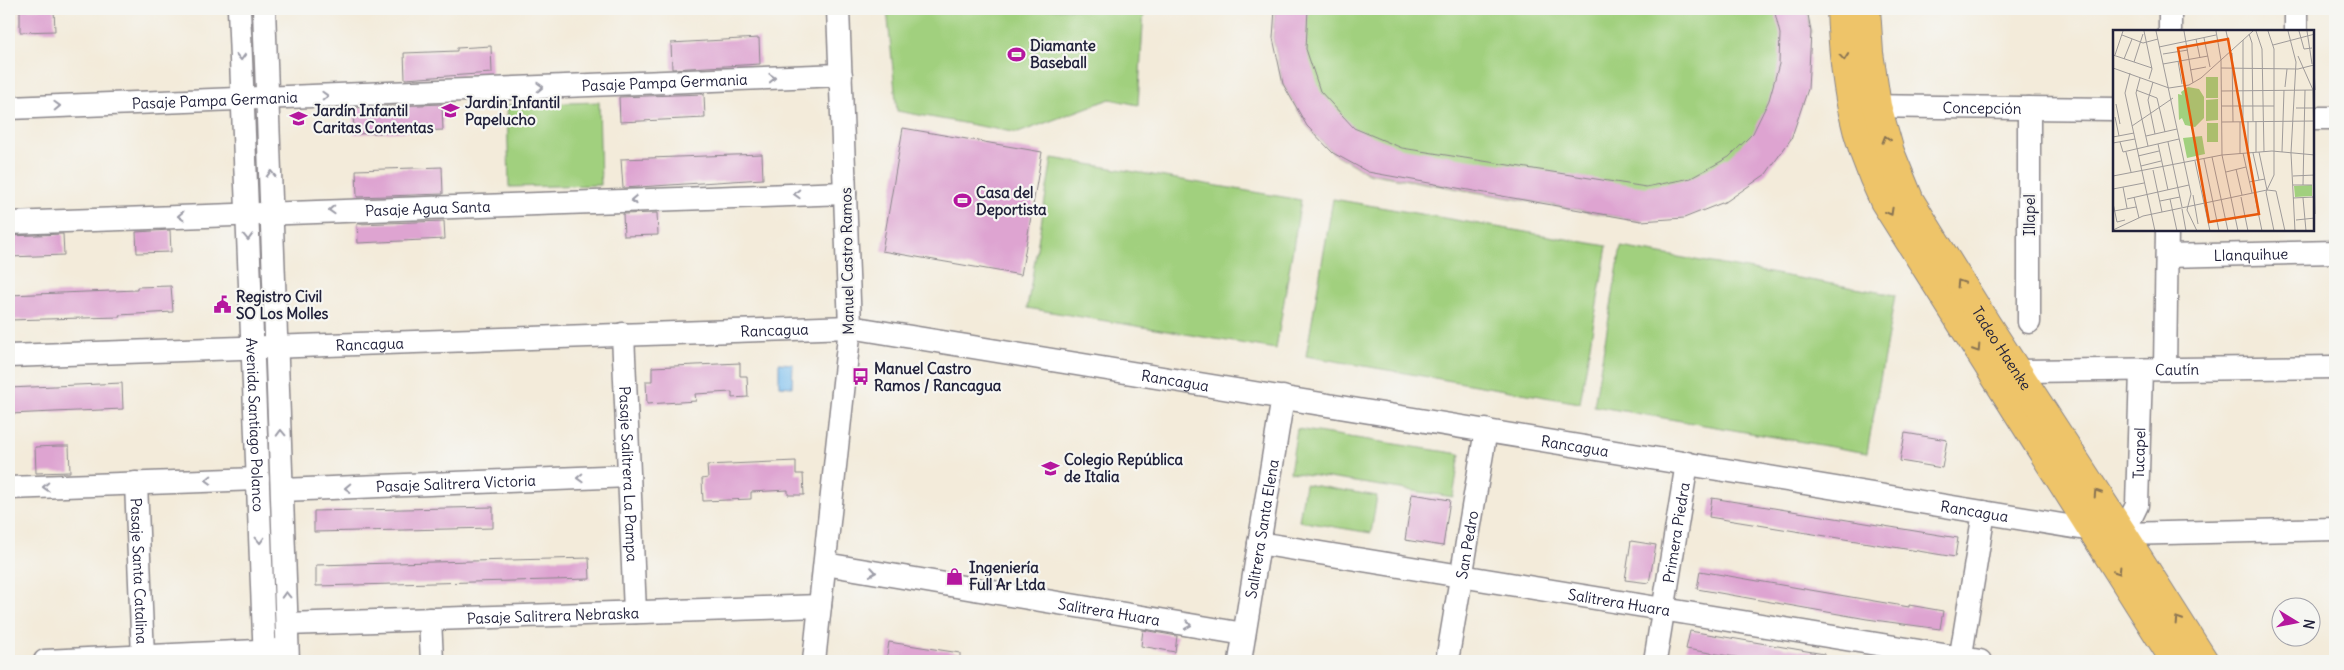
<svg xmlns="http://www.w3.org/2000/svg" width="2344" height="670" viewBox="0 0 2344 670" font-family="Delius,sans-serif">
	<rect width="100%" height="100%" fill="#f6f6f2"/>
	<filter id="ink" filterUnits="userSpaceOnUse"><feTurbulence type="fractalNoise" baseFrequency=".02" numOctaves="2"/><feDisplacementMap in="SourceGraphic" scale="10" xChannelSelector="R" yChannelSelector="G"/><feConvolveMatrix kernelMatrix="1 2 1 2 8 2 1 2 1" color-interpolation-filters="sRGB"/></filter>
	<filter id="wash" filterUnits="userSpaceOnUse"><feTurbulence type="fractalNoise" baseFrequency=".0096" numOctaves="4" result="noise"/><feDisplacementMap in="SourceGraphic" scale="20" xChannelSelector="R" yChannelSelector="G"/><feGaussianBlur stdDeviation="1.12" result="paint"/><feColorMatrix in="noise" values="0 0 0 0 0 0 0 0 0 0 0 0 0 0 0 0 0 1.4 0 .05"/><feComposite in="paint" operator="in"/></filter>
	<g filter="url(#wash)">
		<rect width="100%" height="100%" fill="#f3ebda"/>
		<g fill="#a1d07e" stroke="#62795c">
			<polygon points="887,9 1144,9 1138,105 1110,99 1018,133 897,111"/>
			<polygon points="1275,9 1807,9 1811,32 1791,139 1641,221 1368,173 1333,153 1307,126 1283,84 1273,38"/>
			<polygon points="599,102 601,185 509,187 507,105"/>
			<polygon points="1052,158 1301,200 1276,349 1027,308"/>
			<polygon points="1333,199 1607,246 1580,403 1306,356"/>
			<polygon points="1621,247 1895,295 1867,453 1594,406"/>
			<polygon points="1297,429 1460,454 1453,497 1290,472"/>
			<polygon points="1305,484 1377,496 1371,533 1299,521"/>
		</g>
		<polygon fill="#78bdef" stroke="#4d7095" points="779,363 793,364 792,387 779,386"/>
		<g id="blocks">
			<g fill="#dea4d1">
				<polygon points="20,9 54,9 55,31 20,32"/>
				<polygon points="1275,9 1308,9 1306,49 1320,91 1354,128 1402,148 1646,187 1691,178 1729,157 1753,133 1769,100 1779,64 1780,34 1774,9 1807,9 1811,32 1808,89 1791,139 1766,174 1727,201 1684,218 1641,221 1368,172 1333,153 1307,126 1283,84 1273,38"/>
				<polygon points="759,38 760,64 672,69 671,43"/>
				<polygon points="491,46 492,73 405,79 404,53 457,51 457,48"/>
				<polygon points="704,94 705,118 620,122 619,97"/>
				<polygon points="442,104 443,130 354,134 353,108"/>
				<polygon points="903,128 1042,152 1021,275 882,251"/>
				<polygon points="762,154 763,179 623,188 621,159"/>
				<polygon points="442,167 443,194 357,197 356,170"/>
				<polygon points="657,213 658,235 624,236 623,214"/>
				<polygon points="444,221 445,239 358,243 357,224"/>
				<polygon points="170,230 171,252 137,253 136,232"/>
				<polygon points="63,234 64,255 9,257 9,236"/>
				<polygon points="171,286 173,312 119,315 120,317 9,320 9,295 137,290 137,287"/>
				<polygon points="740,363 740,376 747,376 748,397 732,398 732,392 695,394 696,401 647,404 646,381 652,381 652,367"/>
				<polygon points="122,383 123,409 9,414 9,388"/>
				<polygon points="1905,433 1947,440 1942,468 1900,461"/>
				<polygon points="58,446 69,446 70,472 36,473 35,447"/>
				<polygon points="796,461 796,474 803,474 804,495 788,495 788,490 751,492 751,499 703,501 702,479 708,478 707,465"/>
				<polygon points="1412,494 1450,500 1443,546 1405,540"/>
				<polygon points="1712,498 1958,538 1955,557 1709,517"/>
				<polygon points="493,507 493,528 314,532 314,511"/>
				<polygon points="1631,541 1656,545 1649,583 1625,580"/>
				<polygon points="589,558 590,579 316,586 316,565"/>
				<polygon points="1700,571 1909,607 1909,605 1943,611 1940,629 1867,619 1697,589"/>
				<polygon points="1143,630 1177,636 1175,652 1141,646"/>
				<polygon points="1690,631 1824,654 1823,661 1759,661 1686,649"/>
				<polygon points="889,642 960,653 960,661 886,661"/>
			</g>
		</g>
	</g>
	<g filter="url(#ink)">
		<use href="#blocks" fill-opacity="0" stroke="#8a868a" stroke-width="1"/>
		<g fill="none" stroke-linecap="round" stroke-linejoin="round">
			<defs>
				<g id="minor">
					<path id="s1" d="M239,9L265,661"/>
					<polyline points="264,9 288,661"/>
					<polyline points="2296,9 2296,31"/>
					<polyline points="2170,31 2170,9"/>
					<path id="s2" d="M1860,106L2114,109"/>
					<path id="s3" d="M9,108L841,75"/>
					<polyline points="2029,108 2029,322"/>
					<polyline points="2313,118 2335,118"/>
					<path id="s4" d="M9,223L845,193"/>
					<path id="s5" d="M2167,256L2335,252"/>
					<path id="s6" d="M623,334L635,612"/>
					<path id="s7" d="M9,356L850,327L2092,530L2123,534L2335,529"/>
					<polyline points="2165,369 2167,230"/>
					<path id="s8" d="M2018,371L2335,367"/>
					<path id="s9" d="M136,483L143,657"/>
					<polyline points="9,488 258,479"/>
					<path id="s10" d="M282,490L629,476"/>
					<path id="s11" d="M2123,534L2137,505L2141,370"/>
					<path id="s12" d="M1259,543L1980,661"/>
					<path id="s13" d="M825,564L1244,634"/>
					<polyline points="430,619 432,661"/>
					<path id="s14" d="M287,624L820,606"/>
					<polyline points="45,661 279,650"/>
					<polyline points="814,661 850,327 838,9"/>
					<path id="s15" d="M1240,661L1283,397"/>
					<path id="s16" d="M1447,661L1486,430"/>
					<path id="s17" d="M1655,661L1687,463"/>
					<polyline points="1960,661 1984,512"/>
				</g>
				<g id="major">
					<path d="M1841,9C1844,81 1852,135 1884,201L2175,661"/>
					<path id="s18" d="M1866,9L1869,53L1877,106L1890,152L1910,201L1987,325L2123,534L2204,661"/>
				</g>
			</defs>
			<use href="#minor" stroke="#8a868a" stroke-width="25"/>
			<use href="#major" stroke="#8a868a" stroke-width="30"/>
			<use href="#minor" stroke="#fff" stroke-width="22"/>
			<use href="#major" stroke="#eec469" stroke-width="28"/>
		</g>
		<defs><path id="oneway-chevron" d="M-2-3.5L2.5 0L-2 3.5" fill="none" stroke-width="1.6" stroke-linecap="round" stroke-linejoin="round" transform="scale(1.25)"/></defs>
		<g stroke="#9c9ca7">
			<use href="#oneway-chevron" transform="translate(241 57) rotate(88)"/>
			<use href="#oneway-chevron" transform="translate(772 78) rotate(-2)"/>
			<use href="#oneway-chevron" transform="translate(540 87) rotate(-2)"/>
			<use href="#oneway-chevron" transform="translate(325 96) rotate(-2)"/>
			<use href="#oneway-chevron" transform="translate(57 106) rotate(-2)"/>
			<use href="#oneway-chevron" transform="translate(271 174) rotate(-92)"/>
			<use href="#oneway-chevron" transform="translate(797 194) rotate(178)"/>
			<use href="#oneway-chevron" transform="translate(634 200) rotate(178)"/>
			<use href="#oneway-chevron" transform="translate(332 210) rotate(178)"/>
			<use href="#oneway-chevron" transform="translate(181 216) rotate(178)"/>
			<use href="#oneway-chevron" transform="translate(248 237) rotate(88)"/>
			<use href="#oneway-chevron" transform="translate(281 433) rotate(-92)"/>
			<use href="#oneway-chevron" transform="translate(580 478) rotate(178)"/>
			<use href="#oneway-chevron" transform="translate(209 480) rotate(178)"/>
			<use href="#oneway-chevron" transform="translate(46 487) rotate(178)"/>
			<use href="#oneway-chevron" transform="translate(348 488) rotate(178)"/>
			<use href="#oneway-chevron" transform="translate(260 540) rotate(88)"/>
			<use href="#oneway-chevron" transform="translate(873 572) rotate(9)"/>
			<use href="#oneway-chevron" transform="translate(286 595) rotate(-92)"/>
			<use href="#oneway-chevron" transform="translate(1188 625) rotate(9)"/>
		</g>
		<g stroke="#887352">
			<use href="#oneway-chevron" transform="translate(1844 57) rotate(85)"/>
			<use href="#oneway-chevron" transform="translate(1886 139) rotate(-107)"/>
			<use href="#oneway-chevron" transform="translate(1890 212) rotate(61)"/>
			<use href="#oneway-chevron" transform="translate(1960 283) rotate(-122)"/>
			<use href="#oneway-chevron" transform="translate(1977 349) rotate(57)"/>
			<use href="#oneway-chevron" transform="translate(2097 493) rotate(-123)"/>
			<use href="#oneway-chevron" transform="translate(2118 571) rotate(58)"/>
			<use href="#oneway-chevron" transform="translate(2178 620) rotate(-122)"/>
		</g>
	</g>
	<defs>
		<symbol id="stadium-bare" viewBox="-9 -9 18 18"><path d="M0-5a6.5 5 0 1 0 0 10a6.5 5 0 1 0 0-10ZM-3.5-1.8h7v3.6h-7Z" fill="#b5179e" stroke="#f6f6f2" stroke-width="2.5" paint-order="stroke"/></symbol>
		<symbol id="school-bare" viewBox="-9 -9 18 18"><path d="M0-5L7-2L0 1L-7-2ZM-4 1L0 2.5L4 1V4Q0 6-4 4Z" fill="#b5179e" stroke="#f6f6f2" stroke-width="2.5" paint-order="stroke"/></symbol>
		<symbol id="civic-bare" viewBox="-9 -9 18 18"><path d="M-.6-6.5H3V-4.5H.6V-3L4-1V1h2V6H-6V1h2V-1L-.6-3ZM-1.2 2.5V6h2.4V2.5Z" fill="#b5179e" stroke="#f6f6f2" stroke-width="2.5" paint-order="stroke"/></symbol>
		<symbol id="bus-bare" viewBox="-9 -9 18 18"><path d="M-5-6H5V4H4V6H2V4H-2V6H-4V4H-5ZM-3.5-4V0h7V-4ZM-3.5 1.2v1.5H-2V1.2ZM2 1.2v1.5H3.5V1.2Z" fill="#b5179e" stroke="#f6f6f2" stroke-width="2.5" paint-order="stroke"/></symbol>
		<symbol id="shop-bare" viewBox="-9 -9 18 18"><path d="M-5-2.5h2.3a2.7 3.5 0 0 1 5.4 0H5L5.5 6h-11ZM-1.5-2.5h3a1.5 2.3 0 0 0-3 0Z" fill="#b5179e" stroke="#f6f6f2" stroke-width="2.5" paint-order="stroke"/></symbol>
	</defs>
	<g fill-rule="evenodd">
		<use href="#stadium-bare" x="1004" y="42" width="25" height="25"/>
		<use href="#school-bare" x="438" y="98" width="25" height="25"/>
		<use href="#school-bare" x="286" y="106" width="25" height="25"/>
		<use href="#stadium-bare" x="950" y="188" width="25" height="25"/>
		<use href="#civic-bare" x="210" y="292" width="25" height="25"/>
		<use href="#bus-bare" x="848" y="364" width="25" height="25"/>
		<use href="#school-bare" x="1038" y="456" width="25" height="25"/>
		<use href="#shop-bare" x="942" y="564" width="25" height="25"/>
	</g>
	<g text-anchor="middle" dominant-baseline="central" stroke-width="4.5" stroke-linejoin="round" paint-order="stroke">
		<g font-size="15" font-weight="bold" fill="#22223b" stroke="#f6f6f2" text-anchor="start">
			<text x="1030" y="45">Diamante<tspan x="1030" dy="17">Baseball</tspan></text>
			<text x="465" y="102">Jardin Infantil<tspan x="465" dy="17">Papelucho</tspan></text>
			<text x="313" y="110">Jardín Infantil<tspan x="313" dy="17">Caritas Contentas</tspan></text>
			<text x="976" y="192">Casa del<tspan x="976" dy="17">Deportista</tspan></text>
			<text x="236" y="296">Registro Civil<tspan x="236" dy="17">SO Los Molles</tspan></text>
			<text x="874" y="368">Manuel Castro<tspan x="874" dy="17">Ramos / Rancagua</tspan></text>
			<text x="1064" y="459">Colegio República<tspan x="1064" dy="17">de Italia</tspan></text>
			<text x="969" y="567">Ingeniería<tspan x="969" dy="17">Full Ar Ltda</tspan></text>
		</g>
		<g font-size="15" fill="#22223b" stroke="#f6f6f2">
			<text stroke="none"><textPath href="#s3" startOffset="656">Pasaje Pampa Germania</textPath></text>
			<text stroke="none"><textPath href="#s3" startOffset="206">Pasaje Pampa Germania</textPath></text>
			<text stroke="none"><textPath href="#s2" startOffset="122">Concepción</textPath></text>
			<text stroke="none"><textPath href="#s4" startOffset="419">Pasaje Agua Santa</textPath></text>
			<text transform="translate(2029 215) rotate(-90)">Illapel</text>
			<text stroke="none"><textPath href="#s5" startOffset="84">Llanquihue</textPath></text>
			<text transform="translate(847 261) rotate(-91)">Manuel Castro Ramos</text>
			<text stroke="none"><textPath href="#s7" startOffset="766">Rancagua</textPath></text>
			<text stroke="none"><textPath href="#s7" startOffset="361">Rancagua</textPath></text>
			<text stroke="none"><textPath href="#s18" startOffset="372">Tadeo Haenke</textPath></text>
			<text stroke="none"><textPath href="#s8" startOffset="159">Cautín</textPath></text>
			<text stroke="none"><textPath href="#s7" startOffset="1171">Rancagua</textPath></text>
			<text stroke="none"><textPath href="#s1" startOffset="416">Avenida Santiago Polanco</textPath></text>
			<text stroke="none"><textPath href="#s7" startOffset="1576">Rancagua</textPath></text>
			<text stroke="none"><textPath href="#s11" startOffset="84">Tucapel</textPath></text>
			<text stroke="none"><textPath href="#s6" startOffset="140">Pasaje Salitrera La Pampa</textPath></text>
			<text stroke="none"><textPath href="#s10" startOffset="174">Pasaje Salitrera Victoria</textPath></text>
			<text stroke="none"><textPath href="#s7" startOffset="1981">Rancagua</textPath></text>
			<text stroke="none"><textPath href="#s15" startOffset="134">Salitrera Santa Elena</textPath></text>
			<text stroke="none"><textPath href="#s17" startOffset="130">Primera Piedra</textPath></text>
			<text stroke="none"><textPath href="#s16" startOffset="118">San Pedro</textPath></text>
			<text stroke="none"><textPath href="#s9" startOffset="88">Pasaje Santa Catalina</textPath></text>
			<text stroke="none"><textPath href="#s12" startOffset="365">Salitrera Huara</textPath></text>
			<text stroke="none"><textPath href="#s13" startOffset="288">Salitrera Huara</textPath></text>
			<text stroke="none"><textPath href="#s14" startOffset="266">Pasaje Salitrera Nebraska</textPath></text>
		</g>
	</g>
	<g transform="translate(2113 30)">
		<rect width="201" height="201" fill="#f3ebda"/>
		<path d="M93,47H105V68H93ZM75,57L86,59L91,67V88L82,97L72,95L69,88L66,90L65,64L69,65L68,62ZM105,69V90L93,91V70ZM94,93H105V112H94ZM89,106L92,124L74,128L70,108ZM199,155V166L182,167L181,156Z" fill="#a1d07e"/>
		<path fill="none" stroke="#9f9b9a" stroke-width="1" d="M31,1L39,39L36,49M43,1L78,164L74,180L84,201M71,1L80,53M103,1L108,30L109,125L125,201M113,1L117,19M143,1L149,19L151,122M155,1L161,19V145L153,162L161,201M175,1L183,32L178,123L182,201M186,1L191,19L199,18M194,1L199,34M136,4L139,13L140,91M9,5L30,13L45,9M91,8L97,37M83,9L87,28M160,15L202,4M46,17L103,5M119,23L120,92M50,24L75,20M0,25L39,38M2,25L10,1M185,26L200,60L202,184M11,29L19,9M65,31L69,54M21,32L30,4M50,34L95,26M0,38L56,58L76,55L88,48L140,1M108,38L185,39L201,35M77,40L93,37M17,43L12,63L42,201M27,48L23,63L35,116M40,52L35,70L42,104M172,57L174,39M23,60L44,68L52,102M108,61L202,60L201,35M3,74L7,94M108,76H161M183,78H200M2,87L6,106M130,91V10M135,91V123M143,91V122M109,92L201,91M127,92V124M19,96L60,68M33,106L64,99M0,107L21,103M7,112L10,122L66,109M55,112L69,177M0,113L22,109M45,114L55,160M13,122L18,142M169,122L171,60M130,123L139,163M140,123L146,150M25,126L46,121M99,127L115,201M91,129L106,201M82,131L97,201M28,136L48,131M123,139L129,165M40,140L49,182M113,142L133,137M0,146L109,125L159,121L202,125M180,146L202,145M136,152L152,149M180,155H199M190,155L192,60M10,157L14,178M0,159L31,153M154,160L163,161L172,201M141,162L149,201M80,165L85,194M21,167L26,188M128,167L135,201M180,168L201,167M190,168L193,201M14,169L76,155M57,169L64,201M47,171L67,167M0,173L4,192L12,190M69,179L73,201M1,181L23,177M183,190L202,188M0,200L30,186L154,160L146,122"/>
		<path fill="#e8590c" fill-opacity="0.15" stroke="#e8590c" stroke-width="2.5" d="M115,9L146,184L96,192L65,18Z"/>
		<rect width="201" height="201" fill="none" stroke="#22223b" stroke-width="2.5"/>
	</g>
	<rect width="2344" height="670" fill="none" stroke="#f6f6f2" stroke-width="30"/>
	<g transform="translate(2296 622) rotate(100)"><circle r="24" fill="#f6f6f2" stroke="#a1a1a9"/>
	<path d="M0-4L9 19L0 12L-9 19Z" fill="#b5179e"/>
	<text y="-8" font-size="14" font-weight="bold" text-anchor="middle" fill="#22223b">N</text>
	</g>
</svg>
